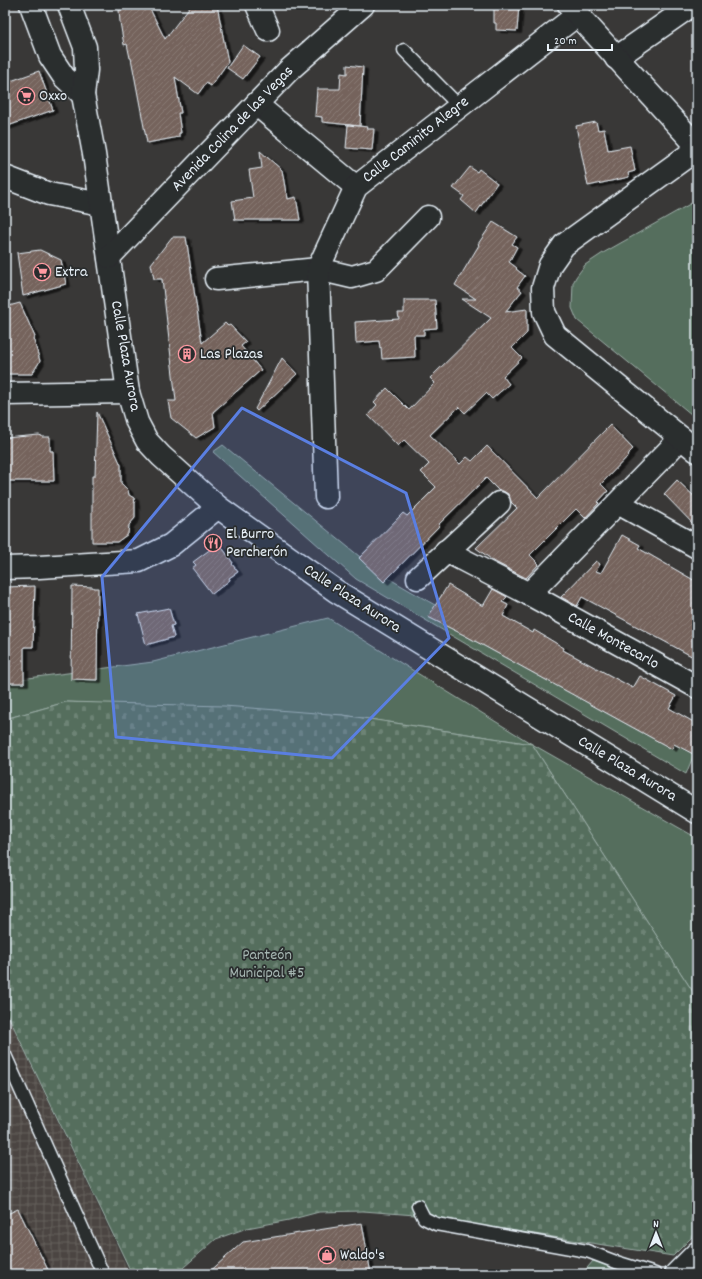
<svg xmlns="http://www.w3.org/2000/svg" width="702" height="1279" viewBox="0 0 702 1279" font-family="Dekko,sans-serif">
	<defs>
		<pattern id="industrial-grid" width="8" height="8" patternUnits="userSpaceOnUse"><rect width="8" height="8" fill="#4b4542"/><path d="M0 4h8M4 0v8" fill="none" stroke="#65605e"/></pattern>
		<pattern id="cemetery-stones" width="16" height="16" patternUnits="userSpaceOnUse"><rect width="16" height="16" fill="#556e5d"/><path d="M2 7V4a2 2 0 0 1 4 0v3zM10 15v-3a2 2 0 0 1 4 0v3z" fill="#6d8375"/></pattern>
		<pattern id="building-hatch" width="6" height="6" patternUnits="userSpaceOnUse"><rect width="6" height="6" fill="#75635c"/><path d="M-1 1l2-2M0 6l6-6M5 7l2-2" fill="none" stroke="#897a74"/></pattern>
		<filter id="shadow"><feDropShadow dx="4.5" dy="2.5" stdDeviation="0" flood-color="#0009"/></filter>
	</defs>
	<rect width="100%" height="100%" fill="#393837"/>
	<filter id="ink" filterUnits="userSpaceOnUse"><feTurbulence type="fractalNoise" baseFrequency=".025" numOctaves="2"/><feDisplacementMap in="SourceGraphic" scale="8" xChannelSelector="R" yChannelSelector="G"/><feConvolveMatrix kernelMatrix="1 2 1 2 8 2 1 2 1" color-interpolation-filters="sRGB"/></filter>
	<g filter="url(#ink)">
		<polygon fill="url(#industrial-grid)" points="5,1010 130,1274 5,1274"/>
		<g fill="#556e5d" stroke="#9eb0aa">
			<polygon points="697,200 697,419 577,320 572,308 573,283 576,277 585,265 603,253"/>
			<polygon points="223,445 381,574 694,754 686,774 356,579 213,452"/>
			<polygon points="328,618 532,744 697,838 697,998 532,744 343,715 66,702 5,719 5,681 153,662"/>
			<polygon points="593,1261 638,1274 582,1274"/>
		</g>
		<polygon fill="url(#cemetery-stones)" stroke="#9eb0aa" points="66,702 224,706 343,715 532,744 697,998 697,1232 673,1256 415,1215 363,1211 319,1212 289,1220 247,1228 216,1239 176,1274 132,1274 5,1009 5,719"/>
		<g fill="url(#building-hatch)" stroke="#e8f1f8" filter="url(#shadow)">
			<polygon points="140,5 148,5 165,39 191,5 217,5 228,62 211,86 206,83 198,94 175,77 181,113 178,113 181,133 179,133 179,137 147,143 131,58 130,58 127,44 124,45 120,22 119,10"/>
			<polygon points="494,5 519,5 517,31 496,30 496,23 494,23"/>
			<polygon points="243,45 260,57 243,79 227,68"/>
			<polygon points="347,65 363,67 360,126 322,122 322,117 315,116 317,89 340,89 341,73 347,74"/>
			<polygon points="39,71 53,110 5,127 5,83"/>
			<polygon points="596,122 598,130 604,129 608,150 630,146 635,171 628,173 629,177 588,186 576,126"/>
			<polygon points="348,125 368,127 367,129 374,129 372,150 346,148"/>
			<polygon points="260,151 282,170 286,193 287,193 288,199 296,197 300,220 235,220 232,201 253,198 249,170 262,168"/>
			<polygon points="470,167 477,172 479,169 497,183 476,213 461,200 464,196 453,188"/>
			<polygon points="493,222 517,237 512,244 517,247 509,262 517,268 516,269 525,276 517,287 522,291 505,312 527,309 527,333 512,348 522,358 503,376 509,384 492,399 486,393 465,413 459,407 430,435 460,464 467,457 472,461 487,446 538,498 610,425 633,449 629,453 629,455 602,483 601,484 608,491 598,502 599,503 585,518 576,509 530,555 539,564 526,578 495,562 476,548 517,508 511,502 508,494 503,491 499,491 486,478 439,524 440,525 384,582 359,558 403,513 407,516 436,487 421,472 429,464 404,440 398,446 368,415 377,405 374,402 387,388 409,410 435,383 430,378 491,318 462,299 476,299 455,285 479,245 478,244"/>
			<polygon points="172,237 186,237 202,343 225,323 228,326 230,325 246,342 241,346 261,370 213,412 215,427 196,438 171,418 168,401 176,401 162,279 154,279 151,264"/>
			<polygon points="40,250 61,260 66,284 23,296 17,253"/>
			<polygon points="404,300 435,300 437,328 424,329 424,335 414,335 415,357 382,359 381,347 380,348 379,341 356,343 355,322 399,319 398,313 404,313"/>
			<polygon points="20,303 35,337 33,338 40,361 32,374 5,374 5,307"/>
			<polygon points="282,358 297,374 257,411 255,409"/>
			<polygon points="97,412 121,465 121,483 128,490 129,495 134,498 135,504 135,518 129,525 128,534 117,542 92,542 92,476 95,476"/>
			<polygon points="39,435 42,436 42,437 50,437 50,451 53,451 54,481 5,481 5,438"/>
			<polygon points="677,480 697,499 697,528 664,494"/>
			<polygon points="622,535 640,545 638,548 697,582 697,659 582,597 577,606 561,597 596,561 600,564 596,571 601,573"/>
			<polygon points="219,543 233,563 232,564 238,572 229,578 230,580 212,594 192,568 196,565 193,562"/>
			<polygon points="448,585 483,606 493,589 507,597 502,602 508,605 503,616 533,633 534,630 564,648 563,650 633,688 640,676 676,696 669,708 697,724 697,756 674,744 672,749 464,635 428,617"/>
			<polygon points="35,586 33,647 24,647 24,683 5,683 5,587"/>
			<polygon points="72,586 93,587 93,588 98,588 97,680 71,679"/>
			<polygon points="169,608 174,625 171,626 174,637 146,645 138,614"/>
			<polygon points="18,1209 50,1274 5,1274 5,1215"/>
			<polygon points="362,1223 371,1274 207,1274 243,1242"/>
		</g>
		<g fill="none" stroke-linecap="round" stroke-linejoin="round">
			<defs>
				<g id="lane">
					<polyline points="404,50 459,106"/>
					<polyline points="5,1055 103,1274"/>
					<polyline points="418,1206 424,1218 436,1224 587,1251 616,1262 655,1274"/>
				</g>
				<g id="street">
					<polyline points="257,5 268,30"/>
					<polyline points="616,58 692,5"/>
					<polyline points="256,104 356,187"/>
					<polyline points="5,177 49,194 101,204"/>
					<polyline points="216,279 318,269 352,277 376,270 428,217"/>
					<polyline points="326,497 318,269 356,187 577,15"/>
					<polyline points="618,503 697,547"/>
					<polyline points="446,551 529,594 697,687"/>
					<polyline points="5,568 39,567 139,561 171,545 218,507"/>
					<polyline points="418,578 499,503"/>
					<polyline points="529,594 681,438"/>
				</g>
				<g id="secondary">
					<polyline points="31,5 50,56 64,77 83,95"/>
					<polyline points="69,5 85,47 86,70 83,95 94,154 128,392 137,422 147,441 161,456 218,507 336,591 697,812"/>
					<polyline points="569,5 697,146"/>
					<polyline points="697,149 564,245 550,265 543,288 544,312 555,335 697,451"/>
					<polyline points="109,257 289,70 363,5"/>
					<polyline points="5,394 128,392"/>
					<polyline points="676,1274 697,1253"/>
				</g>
			</defs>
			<use href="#lane" stroke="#e8f1f8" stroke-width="15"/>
			<use href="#street" stroke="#e8f1f8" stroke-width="25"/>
			<use href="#secondary" stroke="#e8f1f8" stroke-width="25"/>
			<use href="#lane" stroke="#2a2d2e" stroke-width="12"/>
			<use href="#street" stroke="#2a2d2e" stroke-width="22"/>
			<use href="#secondary" stroke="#2a2d2e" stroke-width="22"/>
		</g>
	</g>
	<path fill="#5a7fe2" fill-opacity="0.2" stroke="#5a7fe2" stroke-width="3" stroke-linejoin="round" d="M242,408L406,493L449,638L332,758L116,737L102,577Z"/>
	<defs>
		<symbol id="supermarket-ring" viewBox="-11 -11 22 22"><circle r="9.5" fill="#2a2d2e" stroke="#ff9aa2" stroke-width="1.5"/><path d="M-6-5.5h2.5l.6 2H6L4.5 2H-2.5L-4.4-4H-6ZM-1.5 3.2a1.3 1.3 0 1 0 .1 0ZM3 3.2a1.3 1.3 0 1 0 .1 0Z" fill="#ff9aa2"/></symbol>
		<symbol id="building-ring" viewBox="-11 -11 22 22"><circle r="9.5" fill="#2a2d2e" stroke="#ff9aa2" stroke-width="1.5"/><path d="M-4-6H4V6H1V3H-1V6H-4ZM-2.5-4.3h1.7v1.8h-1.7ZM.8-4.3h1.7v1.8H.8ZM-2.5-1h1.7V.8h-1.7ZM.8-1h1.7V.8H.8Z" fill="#ff9aa2"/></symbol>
		<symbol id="restaurant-ring" viewBox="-11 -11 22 22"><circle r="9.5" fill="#2a2d2e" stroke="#ff9aa2" stroke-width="1.5"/><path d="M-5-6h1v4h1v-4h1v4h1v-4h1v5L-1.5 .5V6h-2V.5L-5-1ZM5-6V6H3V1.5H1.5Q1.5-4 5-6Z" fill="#ff9aa2"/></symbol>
		<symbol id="shop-ring" viewBox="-11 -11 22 22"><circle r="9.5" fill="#2a2d2e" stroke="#ff9aa2" stroke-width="1.5"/><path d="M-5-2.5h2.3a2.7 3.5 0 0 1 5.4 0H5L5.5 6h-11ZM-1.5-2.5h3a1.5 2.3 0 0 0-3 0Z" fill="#ff9aa2"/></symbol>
	</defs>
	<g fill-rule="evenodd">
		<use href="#supermarket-ring" x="16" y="86" width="20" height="20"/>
		<use href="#supermarket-ring" x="32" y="262" width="20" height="20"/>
		<use href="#building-ring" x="177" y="344" width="20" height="20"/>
		<use href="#restaurant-ring" x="203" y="533" width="20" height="20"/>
		<use href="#shop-ring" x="317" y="1245" width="20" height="20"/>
	</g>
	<g text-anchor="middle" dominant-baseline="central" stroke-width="3.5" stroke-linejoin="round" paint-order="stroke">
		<g font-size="16" fill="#e8f1f8" stroke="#2a2d2e" text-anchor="start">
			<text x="39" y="96">Oxxo</text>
			<text x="55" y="272">Extra</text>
			<text x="200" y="354">Las Plazas</text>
			<text x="226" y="534">El Burro<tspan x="226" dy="18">Percherón</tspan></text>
			<text x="340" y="1255">Waldo's</text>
		</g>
		<g font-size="16" fill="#e8f1f8" stroke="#2a2d2e">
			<text transform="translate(233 129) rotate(-46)">Avenida Colina de las Vegas</text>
			<text transform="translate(416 140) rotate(-38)">Calle Caminito Alegre</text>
			<text transform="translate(125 356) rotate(80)">Calle Plaza Aurora</text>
			<text transform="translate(352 599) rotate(33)">Calle Plaza Aurora</text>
			<text transform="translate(613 641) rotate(29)">Calle Montecarlo</text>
			<text transform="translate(627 769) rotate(31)">Calle Plaza Aurora</text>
		</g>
		<g font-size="16" fill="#a6b6b2" stroke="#2a2d2e">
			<text x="267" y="955">Panteón<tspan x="267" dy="18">Municipal #5</tspan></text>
		</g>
	</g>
	<rect width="702" height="1279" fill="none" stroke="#2a2d2e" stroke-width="20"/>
	<rect x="10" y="10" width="682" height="1259" fill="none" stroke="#e8f1f8" stroke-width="1.5" filter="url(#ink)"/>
	<g transform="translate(656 1233)" stroke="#2a2d2e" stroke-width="3" paint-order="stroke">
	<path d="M0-3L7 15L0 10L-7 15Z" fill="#e8f1f8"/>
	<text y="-6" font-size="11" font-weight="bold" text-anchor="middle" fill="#e8f1f8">N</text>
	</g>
	<path d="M548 44v6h64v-6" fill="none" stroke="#e8f1f8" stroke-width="2"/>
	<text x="554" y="44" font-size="12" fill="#e8f1f8" stroke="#2a2d2e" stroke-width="3" paint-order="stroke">20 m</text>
</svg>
